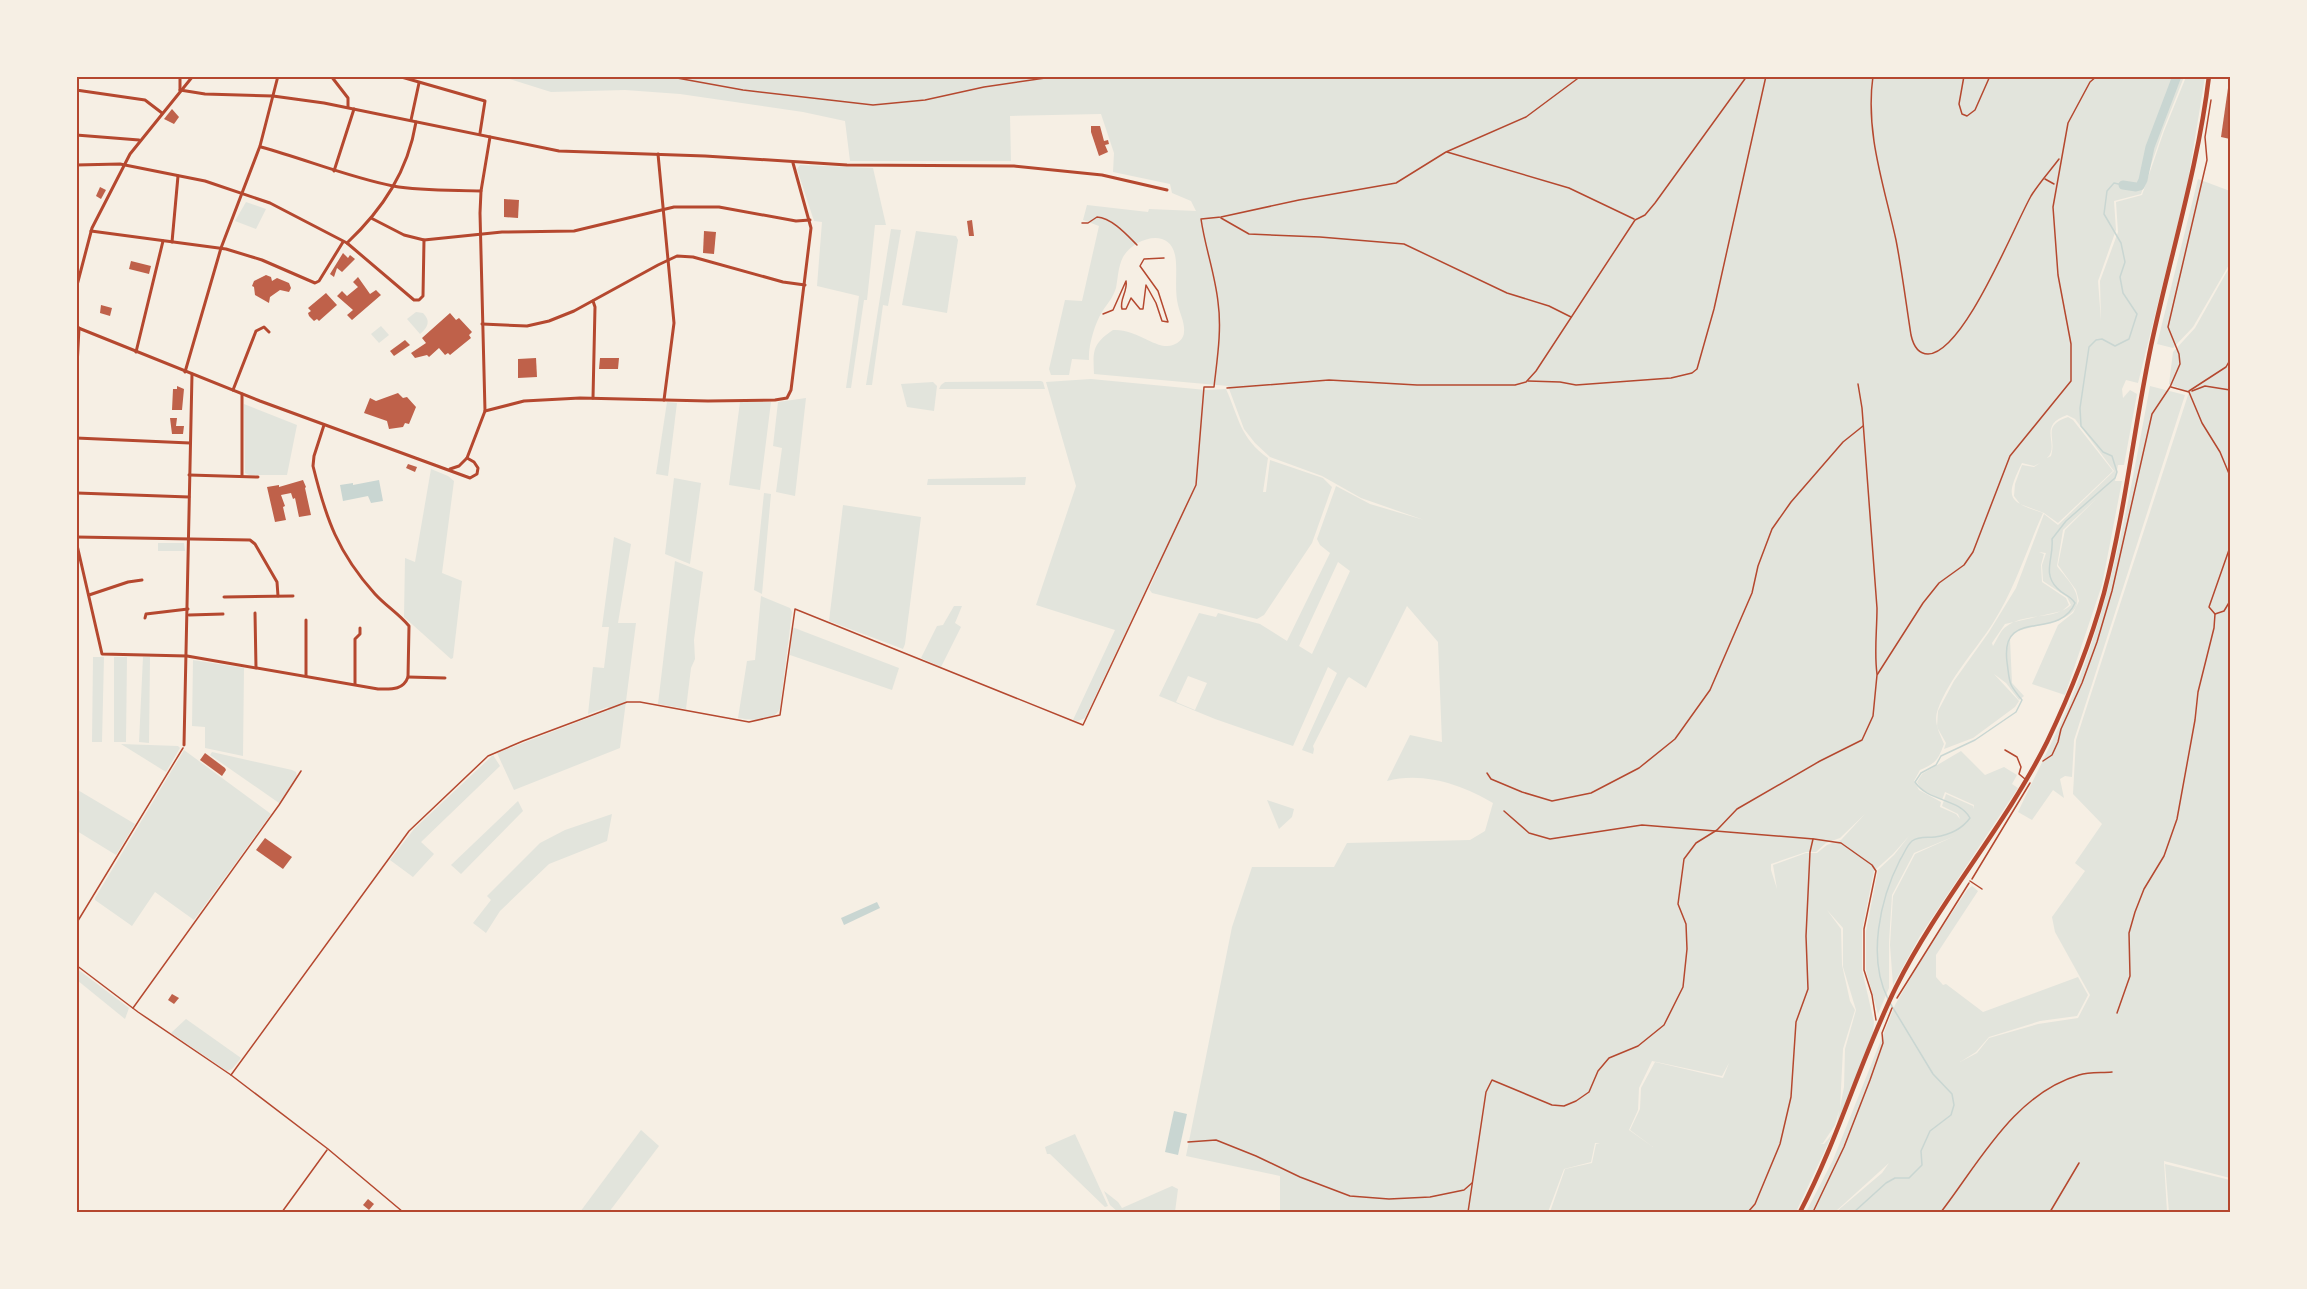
<svg xmlns="http://www.w3.org/2000/svg" width="2307" height="1289" viewBox="0 0 2307 1289" font-family="'Nunito Sans',sans-serif">
	<rect width="100%" height="100%" fill="#f6efe4"/>
	<g fill="#e2e4dc" fill-rule="evenodd">
		<path d="M503,77H2184L2163,130L2141,194L2114,201L2116,230L2098,281L2101,321L2100,281L2118,232L2116,202L2142,195L2164,131L2186,77H2205L2187,187L2138,383L2126,380L2122,389L2123,398L2130,390L2137,394L2124,465H2118L2115,481H2122L2102,585L2065,695L2032,684L2058,625L2073,613L2079,601L2076,590L2058,565L2065,530L2096,499L2063,530L2057,566C2062,573 2070,581 2074,589C2091,621 2039,624 2021,630C2016,632 2013,635 2010,639L2012,683L2024,696L2019,700L2006,683L1994,674L2019,701L2015,707L1973,738L1944,749L1946,743L1937,727L1938,711L1954,681L1989,632L2016,588L2044,514L2058,525L2114,471L2075,419L2067,415C2036,426 2061,445 2047,458L2051,456C2057,437 2041,426 2068,417L2073,420L2113,471L2058,523L2044,513L2020,504L2014,496L2015,484L2022,465L2034,467L2040,463L2034,466L2022,463C2005,498 2007,501 2043,513C2026,551 2015,588 1993,623C1975,651 1950,677 1938,709C1933,722 1939,732 1944,744C1938,760 1936,763 1920,770L1914,781L1919,790L1941,802L1940,807L1956,814L1960,819L1958,814L1942,806L1946,794L1973,806V809L1974,805L1945,792L1942,800L1921,789L1917,782L1922,774L1961,751L1985,775L2004,767L2017,775L2012,784L2018,788L1920,936L1893,985L1890,945L1893,896L1915,854L1955,836L1914,853L1892,895L1889,942V988L1878,1014L1866,970V931L1878,870L1894,855L1909,836L1915,834L1909,836L1893,854L1874,871L1862,930V970L1874,1022L1873,1033L1837,1124L1839,1111L1835,1125L1823,1143H1820L1824,1144L1833,1133L1796,1212H1550L1565,1169L1592,1163L1596,1144L1600,1143H1595L1591,1162L1564,1169L1548,1212H1280V1176L1186,1156L1232,927L1252,867H1334L1347,843L1470,840L1485,831L1493,803C1463,785 1423,771 1387,781L1410,735L1442,742L1438,642L1407,606L1366,688L1349,677L1347,679L1313,746L1314,749L1313,754L1302,750L1337,673L1328,667L1293,746L1215,719L1159,696L1199,613L1216,617L1218,613L1260,624L1287,641L1330,553L1320,545L1317,539L1336,486L1370,504L1424,520L1361,498L1322,476L1270,457L1255,443L1244,429L1228,386L1094,374C1093,351 1092,344 1113,330C1136,328 1157,351 1173,345C1179,343 1184,338 1184,332C1185,323 1180,314 1178,305C1174,289 1178,269 1175,255C1169,226 1133,239 1123,257C1118,267 1118,278 1116,288C1113,298 1107,304 1102,312C1095,323 1088,346 1089,360L1072,359L1069,375H1051L1049,369L1065,300L1082,301L1099,226L1083,220L1087,205L1148,212L1149,209L1196,211L1191,201L1172,193L1170,184L1113,172L1114,153L1101,114L1010,116L1011,161H850L845,121L803,112L680,94L625,90L551,92ZM2039,552L2046,553L2042,565L2043,581L2067,597L2071,605C2053,621 2026,612 2007,626C2001,629 1997,640 1993,646L1992,643L2005,624L2062,611L2069,605L2066,598L2042,582L2041,565L2044,554ZM1338,562L1350,571L1312,654L1299,646ZM1188,676L1207,683L1195,710L1176,702ZM1865,814L1841,840L1827,845L1817,853H1806L1773,865L1777,889L1771,870V864L1806,852H1816L1826,843L1840,838ZM1827,910L1843,928V967L1856,1010L1845,1049L1844,1087L1840,1108L1843,1049L1855,1010L1850,1001L1842,965L1841,929ZM1652,1061L1722,1076L1729,1063L1723,1078L1655,1062L1641,1088L1640,1109L1630,1130L1653,1147L1629,1130L1638,1110L1639,1088Z"/>
		<polygon points="800,165 873,168 886,225 875,225 867,300 864,300 851,388 846,388 859,296 817,286 822,222 814,221 797,169"/>
		<polygon points="2198,179 2230,191 2230,263 2193,327 2173,348 2157,344"/>
		<polygon points="246,202 266,209 256,229 235,221"/>
		<polygon points="891,229 901,230 888,306 883,305 872,385 866,385"/>
		<polygon points="916,231 956,236 958,240 947,313 902,305"/>
		<polygon points="2230,266 2230,1178 2164,1161 2167,1212 1836,1212 1882,1173 1889,1163 1835,1212 1806,1212 1833,1160 1895,1005 1924,955 1967,890 1972,886 1978,891 1936,955 1936,977 1943,985 1946,984 1983,1012 2078,977 2088,995 2077,1016 2040,1021 1989,1037 1976,1052 1960,1062 1977,1053 1989,1038 2038,1024 2078,1018 2090,995 2055,932 2052,917 2085,871 2075,863 2102,824 2073,794 2076,740 2189,392 2169,384 2173,352 2195,328"/>
		<path d="M416,312L423,313C431,321 428,327 420,334L407,319Z"/>
		<polygon points="381,326 389,335 379,343 371,334"/>
		<path d="M1091,379L1206,390L1226,389C1239,418 1240,438 1268,458L1263,492H1266L1270,460L1323,478L1332,487L1312,543L1264,615L1257,619L1152,593L1149,589L1158,569L1156,568L1085,718L1078,721L1073,720L1115,630L1036,605L1076,486L1046,382Z"/>
		<polygon points="1041,381 1043,382 1045,389 939,389 941,385 945,382"/>
		<polygon points="933,382 937,386 934,411 907,407 901,384"/>
		<path d="M2150,386L2185,395L2074,740L2072,777L2065,776L2060,779L2064,798L2053,790L2032,820L2018,812C2040,765 2065,719 2082,671C2116,579 2132,482 2150,386Z"/>
		<polygon points="806,398 795,496 776,492 782,448 773,446 778,402"/>
		<polygon points="667,402 677,403 668,476 656,474"/>
		<polygon points="740,402 771,402 760,490 729,485"/>
		<polygon points="244,404 297,425 287,475 249,475 245,473"/>
		<polygon points="431,469 448,476 454,481 442,573 462,581 453,658 451,659 404,617 405,558 415,562"/>
		<polygon points="1026,477 1025,485 927,485 928,479"/>
		<polygon points="674,478 701,483 690,564 665,554"/>
		<polygon points="764,493 771,494 762,594 754,590"/>
		<polygon points="843,505 921,517 905,644 903,649 829,621"/>
		<polygon points="614,537 631,544 618,623 636,623 620,748 514,790 497,753 609,710 608,707 588,714 593,667 604,668 609,627 602,627"/>
		<polygon points="158,543 184,543 185,551 158,551"/>
		<polygon points="675,561 703,572 694,640 695,659 691,668 686,709 658,704"/>
		<path d="M761,596L790,608L792,612L780,709C772,723 751,720 738,718L747,661L755,660Z"/>
		<polygon points="954,606 962,606 955,623 961,627 941,667 921,658 937,626 943,625"/>
		<polygon points="792,627 899,668 892,690 790,655"/>
		<polygon points="93,657 104,657 102,742 92,742"/>
		<polygon points="114,657 127,657 126,742 114,742"/>
		<polygon points="143,657 150,657 149,743 139,742"/>
		<polygon points="193,660 244,668 243,756 205,748 205,727 192,726"/>
		<polygon points="121,744 178,746 180,748 166,772"/>
		<polygon points="184,750 271,814 194,920 155,892 132,926 95,900 95,898"/>
		<polygon points="212,752 292,770 296,772 297,777 279,803 210,755"/>
		<polygon points="493,755 500,766 421,842 434,854 413,877 390,860 414,829"/>
		<polygon points="76,789 135,824 116,855 77,831"/>
		<polygon points="1267,800 1294,809 1292,817 1279,829"/>
		<polygon points="518,801 523,811 461,874 451,865"/>
		<polygon points="612,814 607,841 549,864 500,911 486,933 473,923 491,900 487,896 540,843 565,830"/>
		<polygon points="76,968 129,1008 125,1019 77,980"/>
		<polygon points="186,1019 241,1058 232,1069 227,1071 171,1033"/>
		<polygon points="641,1130 659,1146 609,1212 580,1212"/>
		<polygon points="1075,1134 1108,1206 1105,1207 1050,1154 1047,1154 1045,1147"/>
		<polygon points="2165,1164 2230,1180 2230,1212 2169,1212"/>
		<polygon points="1172,1186 1178,1189 1175,1212 1118,1212 1110,1205 1104,1191 1118,1202 1122,1208"/>
	</g>
	<g fill="#c9d6d2">
		<polygon points="379,480 383,501 371,503 368,496 343,501 340,485 353,483 353,485"/>
		<polygon points="877,902 880,908 844,925 841,918"/>
		<polygon points="1174,1111 1187,1114 1178,1155 1165,1152"/>
	</g>
	<g fill="none" stroke-linecap="round" stroke-linejoin="round">
		<g stroke="#c9d6d2" stroke-width="1.5">
			<path d="M1888,999C1867,958 1880,899 1900,860C1904,854 1907,845 1912,841C1919,836 1927,838 1935,837C1949,835 1962,829 1970,818C1959,798 1928,802 1915,782L1921,773L1936,765L1941,756L1975,740L2016,712L2022,700C2008,683 2010,684 2007,662C2000,606 2058,642 2075,603C2070,595 2063,595 2057,588C2042,573 2054,558 2052,539L2066,521L2115,478L2117,472L2112,456L2103,452L2081,426L2080,408L2089,347L2096,340L2102,339L2115,346L2129,339L2137,314L2123,293L2120,277L2125,262L2121,243L2104,214L2107,191L2114,183L2123,185"/>
			<polyline points="1854,1212 1886,1183 1895,1178 1909,1178 1922,1165 1921,1151 1930,1131 1951,1115 1954,1105 1952,1094 1933,1074 1890,1003"/>
		</g>
		<polyline stroke="#c9d6d2" stroke-width="9" points="2123,185 2136,187 2140,186 2143,180 2150,147 2177,76"/>
	</g>
	<g fill="#bf614a">
		<polygon points="2229,81 2230,81 2230,139 2221,137"/>
		<polygon points="172,109 179,117 174,124 164,119"/>
		<polygon points="1091,126 1100,126 1104,141 1108,140 1109,144 1105,145 1108,152 1099,156 1091,132"/>
		<polygon points="100,187 106,190 101,199 96,196"/>
		<polygon points="504,199 519,200 518,218 504,217"/>
		<polygon points="972,220 974,236 969,236 967,221"/>
		<polygon points="704,231 716,232 714,254 703,253"/>
		<polygon points="343,253 348,258 350,255 355,259 342,272 337,268 334,277 330,274"/>
		<polygon points="131,261 151,266 149,274 129,269"/>
		<polygon points="266,275 271,277 272,281 277,278 289,283 291,288 289,292 280,290 270,297 269,303 255,295 254,287 252,286 254,281"/>
		<polygon points="358,277 370,294 376,290 381,295 352,320 347,315 353,310 337,296 342,291 347,296 358,287 353,282"/>
		<polygon points="326,293 337,305 319,321 317,319 314,321 309,316 308,313 311,311 308,308"/>
		<polygon points="101,305 112,308 110,316 100,313"/>
		<polygon points="450,313 456,320 459,318 472,332 469,335 471,338 450,355 448,353 445,355 439,348 429,357 427,355 415,358 411,353 426,343 422,338"/>
		<polygon points="405,340 410,345 394,356 390,351"/>
		<polygon points="536,358 537,377 518,378 518,359"/>
		<polygon points="600,358 619,358 618,369 599,369"/>
		<polygon points="177,386 184,389 182,410 172,410 173,389 177,389"/>
		<polygon points="398,393 403,398 407,397 416,407 409,424 405,423 403,427 389,429 387,421 364,413 370,398 376,401"/>
		<polygon points="170,418 177,418 176,426 184,426 183,434 172,434"/>
		<polygon points="408,464 417,467 415,472 406,468"/>
		<polygon points="303,480 306,487 305,488 311,515 299,517 295,498 293,499 291,493 281,495 285,506 283,507 286,520 275,522 267,487 279,485 279,487"/>
		<polygon points="205,753 225,768 226,770 222,776 200,760"/>
		<polygon points="265,838 292,857 283,869 256,850"/>
		<polygon points="172,994 179,998 174,1004 168,1000"/>
		<polygon points="368,1199 374,1204 369,1210 363,1205"/>
	</g>
	<g fill="none" stroke-linecap="round" stroke-linejoin="round">
		<g stroke="#b5482f" stroke-width="1.5">
			<polyline points="666,76 743,90 873,105 925,100 984,87 1059,76"/>
			<path d="M1873,76C1865,133 1884,185 1896,240C1902,271 1906,303 1911,335C1913,344 1917,354 1928,354C1964,353 2014,226 2031,196C2039,183 2050,171 2059,159"/>
			<polyline points="1964,76 1959,104 1962,114 1967,116 1975,110 1990,76"/>
			<polyline points="1447,152 1569,188 1634,219"/>
			<polyline points="2045,179 2054,184"/>
			<polyline points="1221,218 1249,234 1320,237 1404,244 1507,293 1549,306 1571,317"/>
			<path d="M1082,223H1088L1097,217C1112,218 1127,235 1137,245"/>
			<path d="M1103,314L1113,310L1126,281C1128,291 1119,300 1122,309H1126L1131,298L1140,309H1143L1146,285L1156,303L1162,321L1168,322L1158,291L1140,266L1144,259L1164,258"/>
			<polyline points="1528,381 1560,382 1576,385 1671,378 1692,373 1697,369 1714,309 1766,76"/>
			<path d="M1858,384L1862,408L1877,608C1877,631 1874,652 1877,674"/>
			<polyline points="2171,387 2189,392 2202,423 2220,452 2230,476"/>
			<polyline points="1227,388 1329,380 1417,385 1515,385 1526,382 1536,371 1635,220 1645,215 1655,203 1747,76"/>
			<polyline points="2189,391 2226,367 2230,360"/>
			<polyline points="2192,391 2205,386 2230,390"/>
			<polyline points="2215,614 2209,607 2230,547"/>
			<polyline points="2043,761 2052,755 2058,742 2061,729 2082,683 2097,642 2112,591 2152,414 2170,387 2180,364 2179,354 2168,327 2207,160 2205,137 2211,100"/>
			<polyline points="1487,773 1491,779 1522,792 1552,801 1591,793 1639,768 1675,739 1710,690 1752,593 1758,566 1772,529 1791,502 1843,442 1863,426"/>
			<polyline points="1504,811 1529,833 1550,839 1642,825 1814,839 1841,843 1872,865 1876,871 1864,929 1864,970 1872,995 1876,1020"/>
			<polyline points="1972,879 2030,783"/>
			<polyline points="76,924 183,748"/>
			<polyline points="76,965 138,1012 231,1075 328,1149 403,1212"/>
			<polyline points="1897,998 1969,883"/>
			<polyline points="133,1008 279,805 301,771"/>
			<polyline points="2117,1013 2130,976 2129,933 2135,912 2144,889 2164,856 2177,819 2195,720 2198,692 2214,628 2215,614 2224,611 2230,601"/>
			<path d="M231,1075L409,831L488,756L523,741L627,702H640L749,722L780,715L795,609L1083,725L1196,485L1204,387H1214C1217,360 1222,330 1218,302C1215,274 1205,247 1201,219L1221,217L1299,200L1396,183L1446,152L1526,117L1581,76"/>
			<polyline points="1188,1142 1216,1140 1256,1156 1300,1177 1350,1196 1389,1199 1430,1197 1464,1190 1472,1183"/>
			<polyline points="282,1212 327,1150"/>
			<polyline points="1468,1212 1486,1092 1492,1080 1552,1105 1564,1106 1576,1101 1589,1092 1598,1071 1609,1058 1638,1046 1664,1025 1683,987 1687,949 1686,924 1678,904 1684,859 1696,843 1717,830 1737,809 1820,761 1862,740 1873,716 1877,675 1923,603 1939,583 1964,565 1973,552 2010,456 2071,381 2071,344 2058,275 2053,207 2068,123 2090,82 2097,76"/>
			<polyline points="1748,1212 1755,1204 1780,1144 1791,1097 1796,1022 1808,989 1806,936 1810,852 1813,839"/>
			<polyline points="1813,1212 1844,1147 1870,1080 1883,1043 1882,1033 1892,1008"/>
			<path d="M1941,1212C1979,1163 2014,1094 2079,1075C2089,1072 2101,1073 2112,1072"/>
			<polyline points="2050,1212 2079,1163"/>
		</g>
		<g stroke="#b5482f" stroke-width="1.5">
			<polyline points="2005,750 2017,757 2021,767 2019,774 2025,779"/>
			<polyline points="1970,881 1982,889"/>
		</g>
		<g stroke="#b5482f" stroke-width="3">
			<polyline points="331,76 348,98 348,107"/>
			<polyline points="398,76 485,101 480,133"/>
			<polyline points="76,90 145,100 162,113"/>
			<polyline points="180,90 205,94 273,96 324,103 559,151 705,156 847,165 1014,166 1102,175 1167,190"/>
			<polyline points="180,90 180,76"/>
			<polyline points="411,120 419,83"/>
			<polyline points="76,135 139,140"/>
			<path d="M261,147C305,159 348,177 393,186C422,191 451,190 481,191"/>
			<polyline points="658,154 674,323 664,400"/>
			<polyline points="76,165 120,164 205,181 270,203 347,243 414,300 419,300 423,296 424,240"/>
			<polyline points="334,171 354,109"/>
			<polyline points="371,218 404,235 424,240 502,232 574,231 674,207 719,207 796,221 810,220"/>
			<polyline points="91,231 226,249 262,260 315,283 319,281 343,242"/>
			<polyline points="172,242 178,176"/>
			<path d="M347,243C383,209 408,171 416,122"/>
			<polyline points="76,289 92,228 130,154 193,76"/>
			<polyline points="482,324 527,326 549,321 574,311 658,265 677,256 693,257 783,282 805,285"/>
			<polyline points="76,327 260,401 470,478 477,474 478,468 474,462 467,458"/>
			<polyline points="136,352 163,241"/>
			<polyline points="185,372 221,248 260,146 278,76"/>
			<polyline points="76,386 79,328"/>
			<polyline points="233,390 256,331 264,327 269,332"/>
			<polyline points="76,393 76,417"/>
			<polyline points="242,394 242,476"/>
			<polyline points="593,398 595,307 593,301"/>
			<polyline points="485,411 524,401 580,398 708,401 775,400 787,398 791,390 811,228 793,163"/>
			<polyline points="76,438 190,443"/>
			<polyline points="450,469 459,466 467,458 485,411 480,213 481,191 490,137"/>
			<polyline points="189,475 258,477"/>
			<path d="M76,493L77,545L102,654L187,656L378,689C390,689 403,691 408,677L409,626C399,614 386,606 375,594C338,553 326,519 313,466L314,456L324,425"/>
			<polyline points="77,493 189,497"/>
			<polyline points="76,537 250,540 255,544 277,582 278,596"/>
			<polyline points="89,595 128,582 142,580"/>
			<polyline points="224,597 293,596"/>
			<polyline points="255,613 256,668"/>
			<polyline points="189,615 223,614"/>
			<polyline points="145,618 146,614 188,609"/>
			<polyline points="306,620 306,676"/>
			<polyline points="408,677 445,678"/>
			<polyline points="355,684 355,639 360,634 360,628"/>
			<polyline points="184,745 192,374"/>
		</g>
		<path stroke="#b5482f" stroke-width="4.5" d="M1800,1212C1838,1140 1860,1060 1896,987C1939,901 2004,828 2047,742C2070,694 2090,644 2104,593C2125,512 2134,428 2151,346C2170,256 2198,168 2209,76"/>
	</g>
	<rect width="2307" height="1289" fill="none" stroke="#f6efe4" stroke-width="156"/>
	<rect x="78" y="78" width="2151" height="1133" fill="none" stroke="#b5482f" stroke-width="2"/>
</svg>
